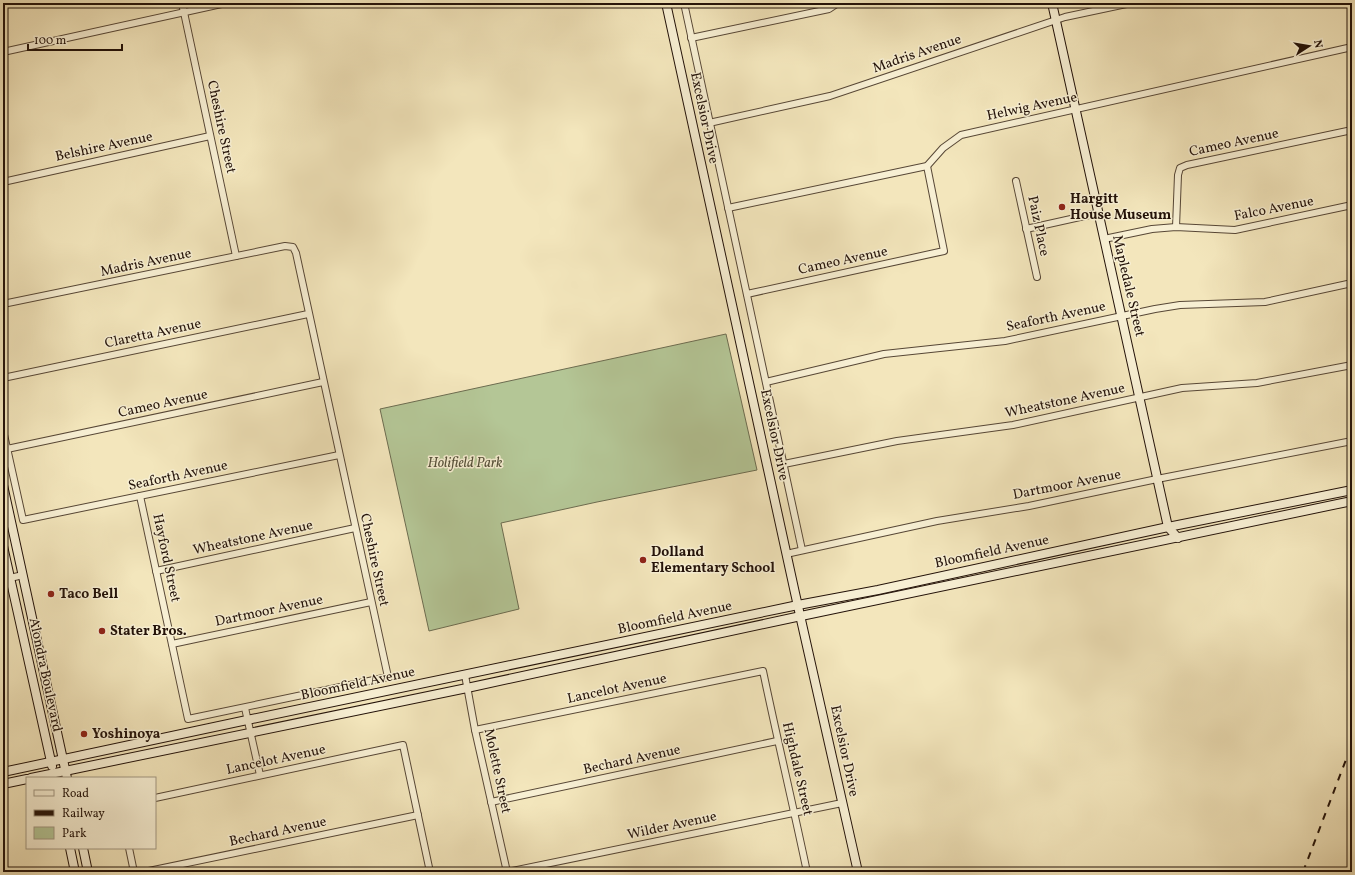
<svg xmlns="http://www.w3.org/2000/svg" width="1355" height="875" viewBox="0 0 1355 875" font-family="Vollkorn,serif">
	<rect width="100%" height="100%" fill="#f3e6bc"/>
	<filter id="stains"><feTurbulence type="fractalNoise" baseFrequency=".005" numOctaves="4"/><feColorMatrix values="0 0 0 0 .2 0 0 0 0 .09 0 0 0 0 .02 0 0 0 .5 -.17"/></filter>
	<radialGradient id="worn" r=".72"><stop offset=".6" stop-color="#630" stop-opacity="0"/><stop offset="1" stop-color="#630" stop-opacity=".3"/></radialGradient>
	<polygon fill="#b4c696" stroke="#6c6c50" points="726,334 757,470 597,502 501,523 519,609 429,631 380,409"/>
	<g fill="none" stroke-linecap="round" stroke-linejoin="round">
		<defs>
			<g id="street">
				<polyline points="182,3 236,256"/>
				<polyline points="684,3 802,550"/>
				<polyline points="691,38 829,9 838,3"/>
				<polyline points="3,52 226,3"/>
				<polyline points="709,123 830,96 1065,17 1131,3"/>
				<polyline points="1016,181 1037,277"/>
				<polyline points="3,182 210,136"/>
				<polyline points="728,208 927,166 943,148 961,135 1352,47"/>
				<polyline points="1176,227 1178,175 1180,168 1187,165 1352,130"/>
				<polyline points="1026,229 1098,213"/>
				<polyline points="1104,239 1152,229 1176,227 1235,230 1352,205"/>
				<polyline points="747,294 944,251 927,166"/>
				<polyline points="3,304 285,246 293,247 296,253 388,677 188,719 140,496"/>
				<polyline points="3,378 308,314"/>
				<polyline points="766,382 884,354 1005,341 1155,309 1180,305 1265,302 1352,283"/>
				<polyline points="3,430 23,520 339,455"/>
				<polyline points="7,449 323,382"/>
				<polyline points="784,464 897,441 1013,425 1182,388 1257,383 1352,365"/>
				<polyline points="786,554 937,521 1029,506 1157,479 1352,441"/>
				<polyline points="156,571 355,528"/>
				<polyline points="3,576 10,578 23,575"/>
				<polyline points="3,583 10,578"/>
				<polyline points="172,644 371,602"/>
				<polyline points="465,675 475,730 507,872 842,803"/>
				<polyline points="245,708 260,775"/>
				<path d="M475,730L763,671C777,738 793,805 807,872"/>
				<polyline points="155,798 403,745 430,872"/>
				<polyline points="491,802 777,741"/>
				<polyline points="129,848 134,872"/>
				<polyline points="144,872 418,815"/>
			</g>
			<g id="secondary">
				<polyline points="666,3 795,593 858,872"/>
				<polyline points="1052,3 1168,527 1178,538"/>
				<polyline points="3,485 67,778"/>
				<polyline points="3,546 52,766"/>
				<polyline points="3,772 247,720 798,605 878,590 1168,527 1352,490"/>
				<polyline points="31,778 467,688 801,616 1352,501"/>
				<polyline points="3,784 27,779"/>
				<polyline points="70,848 75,872"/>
				<polyline points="83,848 88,872"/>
			</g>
		</defs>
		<use href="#street" stroke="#574736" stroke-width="8"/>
		<use href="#secondary" stroke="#231209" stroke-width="10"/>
		<use href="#street" stroke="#f7efd3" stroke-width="6"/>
		<use href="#secondary" stroke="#f7efd3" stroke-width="8"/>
		<polyline stroke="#231209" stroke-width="2" stroke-dasharray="7 7" stroke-linecap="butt" points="1303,872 1352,744"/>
	</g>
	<g fill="#8f2418" stroke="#f7efd3" stroke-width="1.5">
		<circle cx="1062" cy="207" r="4"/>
		<circle cx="643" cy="560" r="4"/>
		<circle cx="51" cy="594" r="4"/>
		<circle cx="102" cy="631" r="4"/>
		<circle cx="84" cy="734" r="4"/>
	</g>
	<g text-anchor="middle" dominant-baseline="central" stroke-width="3" stroke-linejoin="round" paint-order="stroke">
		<g font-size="14" fill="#231209" stroke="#f7efd3">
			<text transform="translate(917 54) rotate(-19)">Madris Avenue</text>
			<text transform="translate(1032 107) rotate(-12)">Helwig Avenue</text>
			<text transform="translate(704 118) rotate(78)">Excelsior Drive</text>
			<text transform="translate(221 127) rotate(78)">Cheshire Street</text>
			<text transform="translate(1234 143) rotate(-12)">Cameo Avenue</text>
			<text transform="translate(104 147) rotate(-12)">Belshire Avenue</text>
			<text transform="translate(1274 209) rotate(-11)">Falco Avenue</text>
			<text transform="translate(1038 226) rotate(78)">Paiz Place</text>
			<text transform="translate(843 261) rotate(-12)">Cameo Avenue</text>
			<text transform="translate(146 263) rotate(-12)">Madris Avenue</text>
			<text transform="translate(1128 286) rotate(77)">Mapledale Street</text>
			<text transform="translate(1056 317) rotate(-12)">Seaforth Avenue</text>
			<text transform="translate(153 334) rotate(-12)">Claretta Avenue</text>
			<text transform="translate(1065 401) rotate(-12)">Wheatstone Avenue</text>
			<text transform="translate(163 404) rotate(-12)">Cameo Avenue</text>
			<text transform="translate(774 435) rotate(78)">Excelsior Drive</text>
			<text transform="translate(178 476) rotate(-12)">Seaforth Avenue</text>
			<text transform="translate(1067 485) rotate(-11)">Dartmoor Avenue</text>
			<text transform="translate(253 538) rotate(-12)">Wheatstone Avenue</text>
			<text transform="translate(992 552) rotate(-12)">Bloomfield Avenue</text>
			<text transform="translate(166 558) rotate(78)">Hayford Street</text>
			<text transform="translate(374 560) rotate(78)">Cheshire Street</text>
			<text transform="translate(269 611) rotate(-12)">Dartmoor Avenue</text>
			<text transform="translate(675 618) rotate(-12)">Bloomfield Avenue</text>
			<text transform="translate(45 675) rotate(78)">Alondra Boulevard</text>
			<text transform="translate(358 684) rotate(-12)">Bloomfield Avenue</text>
			<text transform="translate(617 689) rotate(-12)">Lancelot Avenue</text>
			<text transform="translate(844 751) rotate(78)">Excelsior Drive</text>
			<text transform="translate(276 760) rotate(-12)">Lancelot Avenue</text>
			<text transform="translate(632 760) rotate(-12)">Bechard Avenue</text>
			<text transform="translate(797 769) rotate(77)">Highdale Street</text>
			<text transform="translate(497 771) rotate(78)">Molette Street</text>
			<text transform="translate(672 826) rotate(-12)">Wilder Avenue</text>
			<text transform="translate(278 832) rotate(-12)">Bechard Avenue</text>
		</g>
		<g font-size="14" font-weight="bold" fill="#231209" stroke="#f7efd3" text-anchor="start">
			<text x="1070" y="199">Hargitt<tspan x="1070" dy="16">House Museum</tspan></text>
			<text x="651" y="552">Dolland<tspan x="651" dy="16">Elementary School</tspan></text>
			<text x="59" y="594">Taco Bell</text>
			<text x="110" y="631">Stater Bros.</text>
			<text x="92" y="734">Yoshinoya</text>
		</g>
		<g font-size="14" font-style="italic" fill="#56513a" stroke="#f7efd3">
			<text x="465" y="463">Holifield Park</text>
		</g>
	</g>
	<rect width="1355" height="875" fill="none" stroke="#f3e6bc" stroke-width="16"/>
	<rect x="4" y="4" width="1347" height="867" fill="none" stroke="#231209" stroke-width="2"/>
	<rect x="8" y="8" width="1339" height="859" fill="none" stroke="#231209"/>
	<rect x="26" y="777" width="130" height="72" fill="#f7efd3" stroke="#a29782"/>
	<rect x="34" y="790" width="20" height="6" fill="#f7efd3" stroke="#a29782"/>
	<text x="62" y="797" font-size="12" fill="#231209">Road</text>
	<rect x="34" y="810" width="20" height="6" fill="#231209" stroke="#a29782"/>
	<text x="62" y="817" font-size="12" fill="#231209">Railway</text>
	<rect x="34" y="827" width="20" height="12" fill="#b4c696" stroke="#a29782"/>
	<text x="62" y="837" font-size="12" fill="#231209">Park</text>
	<g transform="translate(1309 46) rotate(78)" stroke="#f7efd3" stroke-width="3" paint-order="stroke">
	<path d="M0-3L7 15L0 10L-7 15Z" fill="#231209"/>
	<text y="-6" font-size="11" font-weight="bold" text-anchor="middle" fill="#231209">N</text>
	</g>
	<path d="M28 44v6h94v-6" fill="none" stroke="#231209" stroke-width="2"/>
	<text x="34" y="44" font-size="12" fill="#231209" stroke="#f7efd3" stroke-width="3" paint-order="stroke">100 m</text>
	<rect width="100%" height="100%" filter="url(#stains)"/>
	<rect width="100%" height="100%" fill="url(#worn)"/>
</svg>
